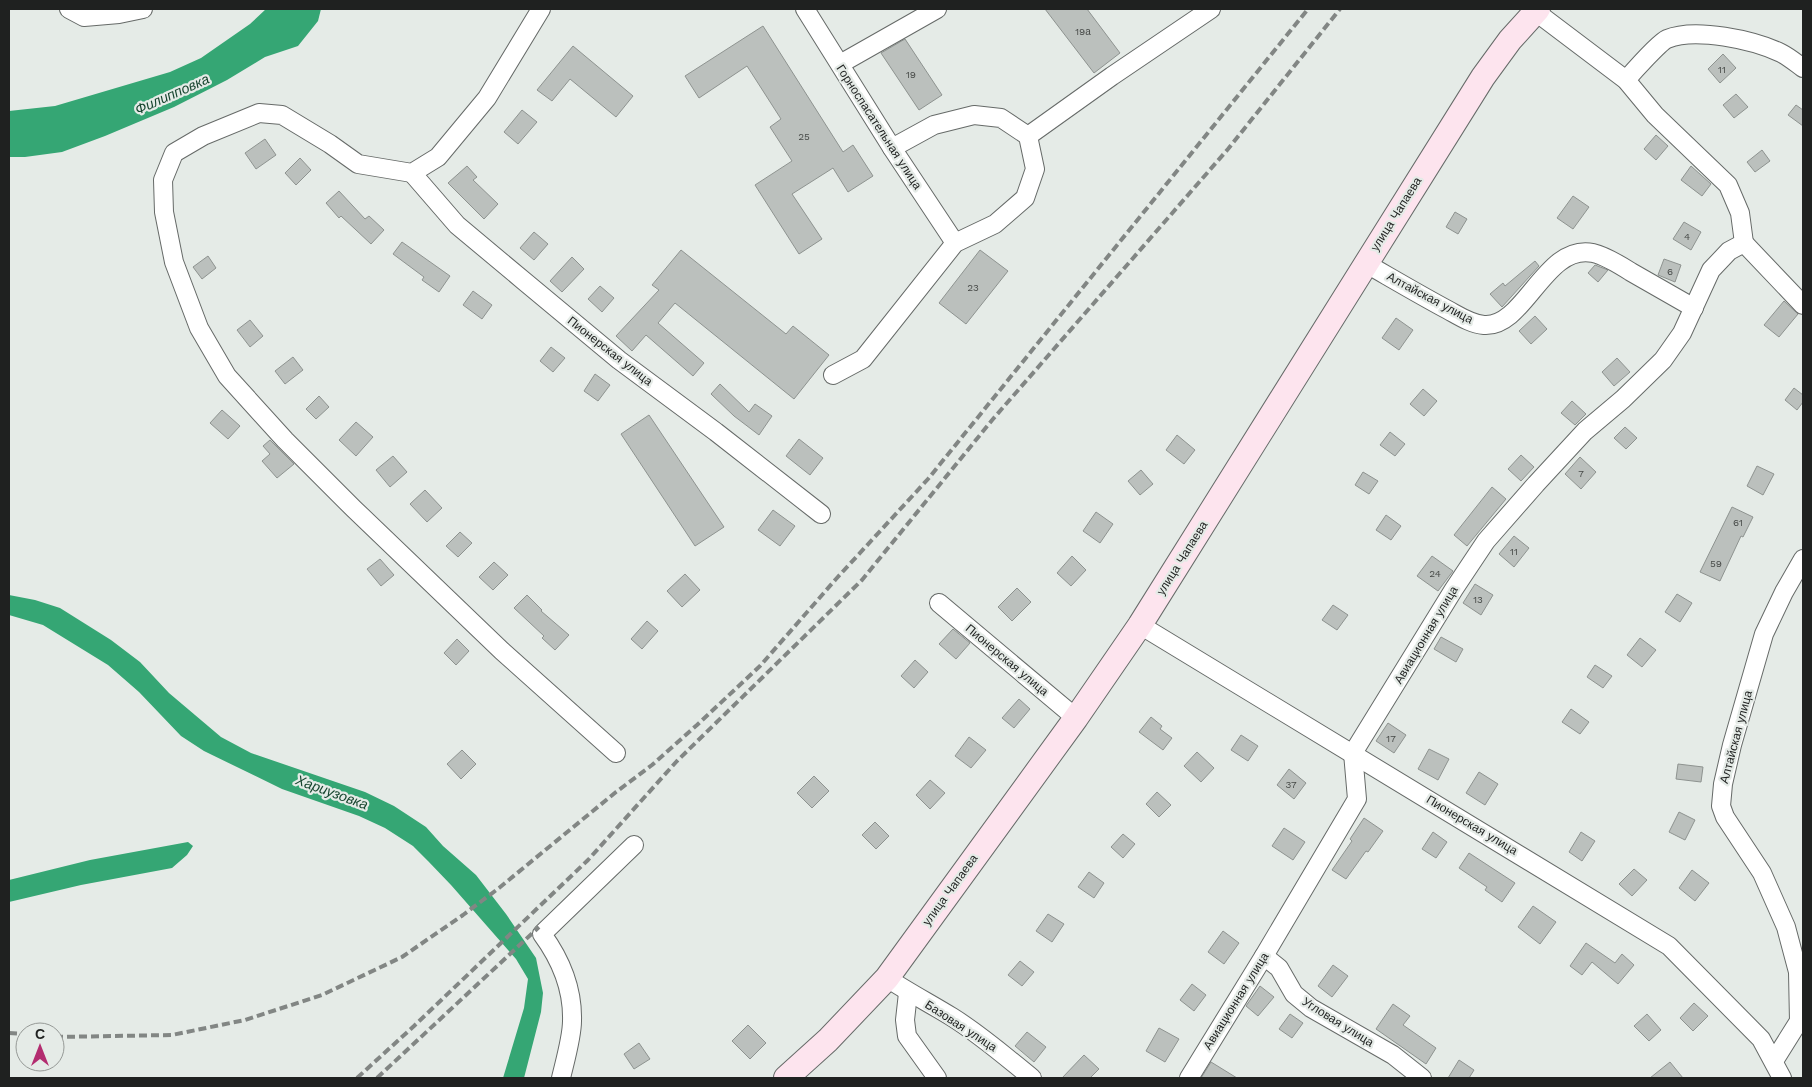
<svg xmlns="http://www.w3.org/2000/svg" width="1812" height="1087" viewBox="0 0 1812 1087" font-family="'Work Sans',sans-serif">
	<rect width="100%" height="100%" fill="#e5ebe7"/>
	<g fill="#35a674">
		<polygon points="266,9 321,9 318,21 298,46 265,57 227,80 174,107 105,136 62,152 25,157 9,157 9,111 55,106 170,72 201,58 250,24"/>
		<polygon points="9,595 35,600 60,608 111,640 140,662 169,693 221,737 251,753 365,792 394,806 426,827 443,846 476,875 506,914 536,958 543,993 541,1012 524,1078 503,1078 524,1008 528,979 516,959 451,885 428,861 413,846 385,828 359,816 282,789 204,751 181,736 139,692 108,665 43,625 9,615"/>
		<polygon points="188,842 193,846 187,855 172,868 81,885 9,902 9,880 90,860"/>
	</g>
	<g fill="#bbc0bd" stroke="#8e9390">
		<polygon points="1045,9 1087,9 1120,53 1094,73"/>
		<polygon points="763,26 843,152 853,145 873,176 848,192 833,168 792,194 822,239 799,254 755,185 792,161 770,127 781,119 747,66 699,98 685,76"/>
		<polygon points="905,39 942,95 919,110 881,53"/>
		<polygon points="573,46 633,96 616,117 570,79 552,101 537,90"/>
		<polygon points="1723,54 1736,68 1720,83 1708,69"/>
		<polygon points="1736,94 1748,107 1734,118 1723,105"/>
		<polygon points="1796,105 1803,110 1803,126 1788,115"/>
		<polygon points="522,110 537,122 518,144 504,132"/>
		<polygon points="1656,135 1668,146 1656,160 1644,149"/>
		<polygon points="265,139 276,155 256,169 245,153"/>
		<polygon points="1762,150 1770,161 1755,172 1747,162"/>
		<polygon points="300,158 311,170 296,185 285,173"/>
		<polygon points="467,166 477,177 473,180 498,204 484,219 448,183"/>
		<polygon points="1691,166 1711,184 1702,196 1681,180"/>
		<polygon points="339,191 365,219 369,216 384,230 371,244 341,216 339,218 326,203"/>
		<polygon points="1573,196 1589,207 1573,229 1557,218"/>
		<polygon points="1455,212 1467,219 1458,234 1446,227"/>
		<polygon points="1684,222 1701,232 1691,250 1673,239"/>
		<polygon points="534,232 548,244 534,260 520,248"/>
		<polygon points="402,242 450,276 439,292 422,280 424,277 393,254"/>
		<polygon points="681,250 786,334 793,326 829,355 794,399 675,303 658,323 704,363 693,376 646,335 632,351 616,336 659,290 652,285"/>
		<polygon points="980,250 1008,271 966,324 939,303"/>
		<polygon points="208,256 216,268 202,279 193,267"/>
		<polygon points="572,257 584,269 562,292 550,281"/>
		<polygon points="1664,259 1681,265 1675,282 1658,275"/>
		<polygon points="1535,261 1539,266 1502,307 1490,294 1503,283 1505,286"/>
		<polygon points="1595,265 1608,270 1598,282 1588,273"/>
		<polygon points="600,286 614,298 602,312 588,299"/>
		<polygon points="473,291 492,305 482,319 463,305"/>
		<polygon points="1784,301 1798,314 1779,337 1764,325"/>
		<polygon points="1535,316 1547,329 1531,344 1519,331"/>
		<polygon points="1396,318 1413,330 1399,350 1382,338"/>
		<polygon points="250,320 263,336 250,347 237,330"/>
		<polygon points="551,347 565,358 553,372 540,361"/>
		<polygon points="293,357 303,370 285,384 275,371"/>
		<polygon points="1617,358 1630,372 1614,386 1602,372"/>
		<polygon points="595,374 610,385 598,401 584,391"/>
		<polygon points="720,384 749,412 755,404 772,416 759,435 734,416 711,394"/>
		<polygon points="1794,388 1803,395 1803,402 1797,410 1785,400"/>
		<polygon points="1423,389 1437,401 1424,416 1410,404"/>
		<polygon points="319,396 329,407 316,419 306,409"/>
		<polygon points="1572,401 1586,414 1575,425 1561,413"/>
		<polygon points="222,410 240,426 228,439 210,423"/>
		<polygon points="649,415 724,527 695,546 621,434"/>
		<polygon points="356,422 373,437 356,456 339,440"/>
		<polygon points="1625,427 1637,438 1626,449 1614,438"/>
		<polygon points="1390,432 1405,444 1395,456 1380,445"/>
		<polygon points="1177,435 1195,450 1184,464 1166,450"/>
		<polygon points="799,439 823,458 810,475 786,456"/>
		<polygon points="270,440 294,464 277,478 262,461 270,454 263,446"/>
		<polygon points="1521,455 1534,467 1521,481 1508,469"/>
		<polygon points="393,456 407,472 390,487 376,470"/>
		<polygon points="1580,457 1596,472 1581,489 1565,474"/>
		<polygon points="1757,466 1774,474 1763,495 1747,486"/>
		<polygon points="1141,470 1153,484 1140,495 1128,481"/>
		<polygon points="1363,472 1378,481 1369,494 1355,485"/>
		<polygon points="1492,487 1506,499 1467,546 1454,535"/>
		<polygon points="425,490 442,508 427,522 410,504"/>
		<polygon points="1732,507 1753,517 1743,537 1741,536 1720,581 1700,572"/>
		<polygon points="773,510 795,526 780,546 758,530"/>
		<polygon points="1096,512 1113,524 1100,543 1083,531"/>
		<polygon points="1386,515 1401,526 1391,540 1376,530"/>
		<polygon points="460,532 472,543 458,557 446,546"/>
		<polygon points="1514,536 1529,548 1514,567 1499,554"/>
		<polygon points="1072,556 1086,570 1071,586 1057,573"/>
		<polygon points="1432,556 1453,571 1438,591 1417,576"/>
		<polygon points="380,559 394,575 381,586 367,569"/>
		<polygon points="494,562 508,575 493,590 479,577"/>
		<polygon points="685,574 700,590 682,607 667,591"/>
		<polygon points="1475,584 1493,595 1481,615 1463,603"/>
		<polygon points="1017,588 1031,602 1012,621 998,607"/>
		<polygon points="1677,594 1692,603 1680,622 1665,612"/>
		<polygon points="527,595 542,610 541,611 569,635 555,650 542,638 544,636 514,608"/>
		<polygon points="1333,605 1348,615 1337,630 1322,620"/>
		<polygon points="647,621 658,631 642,649 631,639"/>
		<polygon points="953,629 970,643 956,659 939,644"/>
		<polygon points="1441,637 1463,649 1456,662 1434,649"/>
		<polygon points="1640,638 1656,650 1642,667 1627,655"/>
		<polygon points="457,639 469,651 456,665 444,653"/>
		<polygon points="915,660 928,672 914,688 901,676"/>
		<polygon points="1595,665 1612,676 1603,688 1587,677"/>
		<polygon points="1019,699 1030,709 1014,728 1002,718"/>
		<polygon points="1571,709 1589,722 1580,734 1562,722"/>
		<polygon points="1151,717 1162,726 1160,729 1172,738 1163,750 1139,732"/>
		<polygon points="1388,723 1406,735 1394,753 1376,741"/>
		<polygon points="1241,735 1258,746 1248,761 1231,750"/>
		<polygon points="969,737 986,750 971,768 955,756"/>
		<polygon points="1429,749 1449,759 1438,780 1418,769"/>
		<polygon points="462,750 476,764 461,779 447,764"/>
		<polygon points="1197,752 1214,768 1201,782 1184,766"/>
		<polygon points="1678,764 1703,767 1701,782 1676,779"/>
		<polygon points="1289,769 1306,783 1294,799 1277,785"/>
		<polygon points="1479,772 1498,784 1485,805 1466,793"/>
		<polygon points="814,776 829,791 812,808 797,793"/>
		<polygon points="930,780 945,793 930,809 916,795"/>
		<polygon points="1157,792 1171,805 1159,817 1146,804"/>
		<polygon points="1679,812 1695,820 1685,840 1669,832"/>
		<polygon points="1364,818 1383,831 1368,852 1366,851 1346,879 1332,870 1352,841 1350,839"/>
		<polygon points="875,822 889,836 876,849 862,835"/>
		<polygon points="1284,828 1305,842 1293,860 1272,846"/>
		<polygon points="1433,832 1447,842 1436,858 1422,849"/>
		<polygon points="1581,832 1595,841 1582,861 1569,852"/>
		<polygon points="1123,834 1135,844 1123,858 1111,847"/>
		<polygon points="1469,853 1515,883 1502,902 1485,890 1487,887 1459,868"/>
		<polygon points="1634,869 1647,880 1632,896 1619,884"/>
		<polygon points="1692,870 1709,883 1695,901 1679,888"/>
		<polygon points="1089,872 1104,883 1094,898 1078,887"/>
		<polygon points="1533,906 1556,922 1540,944 1518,927"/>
		<polygon points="1048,914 1064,924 1052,942 1036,931"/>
		<polygon points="1223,931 1239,943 1224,964 1208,952"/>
		<polygon points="1586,943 1615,963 1622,954 1634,965 1618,984 1592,962 1582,975 1570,966"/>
		<polygon points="1020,961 1034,972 1022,986 1008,975"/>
		<polygon points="1333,965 1348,976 1332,997 1318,986"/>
		<polygon points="1192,984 1206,995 1194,1011 1180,1000"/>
		<polygon points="1260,986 1274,997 1258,1016 1246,1006"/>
		<polygon points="1694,1003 1708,1016 1693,1031 1680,1018"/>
		<polygon points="1393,1004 1410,1016 1403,1025 1436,1048 1426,1064 1376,1029"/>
		<polygon points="1290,1014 1303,1023 1292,1038 1279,1029"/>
		<polygon points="1647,1014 1661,1030 1649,1041 1634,1026"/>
		<polygon points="748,1025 766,1043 750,1059 732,1041"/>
		<polygon points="1159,1028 1179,1039 1165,1062 1146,1051"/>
		<polygon points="1027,1032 1046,1047 1034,1062 1015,1046"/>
		<polygon points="639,1043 650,1059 634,1069 624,1054"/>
		<polygon points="1084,1055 1099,1069 1090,1078 1062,1078"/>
		<polygon points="1459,1060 1474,1070 1469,1078 1448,1078"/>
		<polygon points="1211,1062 1237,1078 1201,1078"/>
		<polygon points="1670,1062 1683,1078 1650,1078"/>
	</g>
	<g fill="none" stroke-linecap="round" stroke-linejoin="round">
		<defs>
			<g id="street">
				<polyline points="69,9 84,17 119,14 143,9"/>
				<polyline points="541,9 487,98 438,157 412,173 358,164 330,144 282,115 259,113 203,136 174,153 163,180 164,212 174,262 199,328 227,376 285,440 354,509 502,651 616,753"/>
				<polyline points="805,9 892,148 955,243"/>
				<polyline points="1536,12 1626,80 1655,115 1728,185 1740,213 1744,243"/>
				<polyline points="840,64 937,9"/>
				<path d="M1626,80C1633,72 1660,42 1667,39C1695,27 1754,40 1781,53C1789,57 1796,63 1803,68"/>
				<polyline points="1028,136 1112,76 1211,9"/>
				<polyline points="412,173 457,225 524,281 619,360 716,432 821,514"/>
				<polyline points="1744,243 1803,305"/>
				<path d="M1365,263C1393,279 1420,295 1448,310C1459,316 1471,324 1484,325C1525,328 1545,243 1593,253C1606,256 1620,265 1631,272C1652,284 1673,296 1694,308"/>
				<polyline points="833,375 863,359 955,243 995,224 1025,198 1035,169 1028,136 1001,118 974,115 934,125 892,148"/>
				<polyline points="939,603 1076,718"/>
				<polyline points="1140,625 1669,946 1761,1039 1782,1078"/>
				<polyline points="1264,956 1279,968 1294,994 1311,1008 1393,1055 1422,1078"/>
				<path d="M887,978C908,992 931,1004 952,1017C981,1035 1006,1057 1032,1078"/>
				<polyline points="908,993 905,1020 907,1036 937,1078"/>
				<polyline points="1774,1061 1799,1021 1798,972 1786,927 1762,873 1725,817 1721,806 1723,784 1732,745 1764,634 1784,592 1803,559"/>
				<path d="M561,1078C565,1061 572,1037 572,1021C573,988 561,960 542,934L634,845"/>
				<polyline points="1189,1078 1264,956 1357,799 1353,753 1454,589 1486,541 1536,484 1585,431 1623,399 1663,360 1682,333 1711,270 1729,251 1744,243"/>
			</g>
			<polyline id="secondary" points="786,1078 828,1040 887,978 1076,718 1140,625 1483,77 1510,40 1538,9"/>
		</defs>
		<use href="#street" stroke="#666a68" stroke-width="20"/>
		<use href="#secondary" stroke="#666a68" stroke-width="26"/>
		<use href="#street" stroke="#fff" stroke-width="18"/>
		<use href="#secondary" stroke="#fde4ee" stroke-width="24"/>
		<g stroke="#828684" stroke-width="4" stroke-dasharray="8 4" stroke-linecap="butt">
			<polyline points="9,1033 25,1034"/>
			<polyline points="55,1037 172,1035 245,1020 322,995 402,957 463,915 499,888 616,792 652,765 697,725 760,666 836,579 928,479 1308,9"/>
			<polyline points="357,1078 414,1026 588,860 677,761 862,580 993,419 1228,149 1340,9"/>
			<polyline points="377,1078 539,927"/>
		</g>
	</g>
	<g text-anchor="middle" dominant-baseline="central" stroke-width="4.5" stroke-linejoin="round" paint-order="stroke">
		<g font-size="10" fill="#464947">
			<text x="1083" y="31">19а</text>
			<text x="1722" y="69">11</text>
			<text x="911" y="74">19</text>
			<text x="804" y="136">25</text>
			<text x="1687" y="236">4</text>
			<text x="1670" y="271">6</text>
			<text x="973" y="287">23</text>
			<text x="1581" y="473">7</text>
			<text x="1738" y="522">61</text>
			<text x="1514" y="551">11</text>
			<text x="1716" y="563">59</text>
			<text x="1435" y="573">24</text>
			<text x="1478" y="599">13</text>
			<text x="1391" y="738">17</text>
			<text x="1291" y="784">37</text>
		</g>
		<g font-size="12" fill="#1f2120" stroke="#e5ebe7">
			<text transform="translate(879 127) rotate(57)">Горноспасательная улица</text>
			<text transform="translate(1396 214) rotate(-58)">улица Чапаева</text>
			<text transform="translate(1430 298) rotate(28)">Алтайская улица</text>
			<text transform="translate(610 351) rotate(38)">Пионерская улица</text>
			<text transform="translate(1182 558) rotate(-58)">улица Чапаева</text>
			<text transform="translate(1426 635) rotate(-59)">Авиационная улица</text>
			<text transform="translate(1007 660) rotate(40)">Пионерская улица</text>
			<text transform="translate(1736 737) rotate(-75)">Алтайская улица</text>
			<text transform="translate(1472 825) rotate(31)">Пионерская улица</text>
			<text transform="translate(950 890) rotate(-54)">улица Чапаева</text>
			<text transform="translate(1236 1001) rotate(-58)">Авиационная улица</text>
			<text transform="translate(1338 1022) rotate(32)">Угловая улица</text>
			<text transform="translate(961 1026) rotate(33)">Базовая улица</text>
		</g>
		<g font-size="14" font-style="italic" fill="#16442e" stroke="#e5ebe7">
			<text transform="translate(172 94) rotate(-24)">Филипповка</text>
			<text transform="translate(332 792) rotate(20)">Хариузовка</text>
		</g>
	</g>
	<rect width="1812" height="1087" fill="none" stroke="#1f2120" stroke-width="20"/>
	<g transform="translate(40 1047)"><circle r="24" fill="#e5ebe7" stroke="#969a97"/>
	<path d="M0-4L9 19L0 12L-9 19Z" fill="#b32d70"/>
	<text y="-8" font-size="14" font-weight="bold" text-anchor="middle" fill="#1f2120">С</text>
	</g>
</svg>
